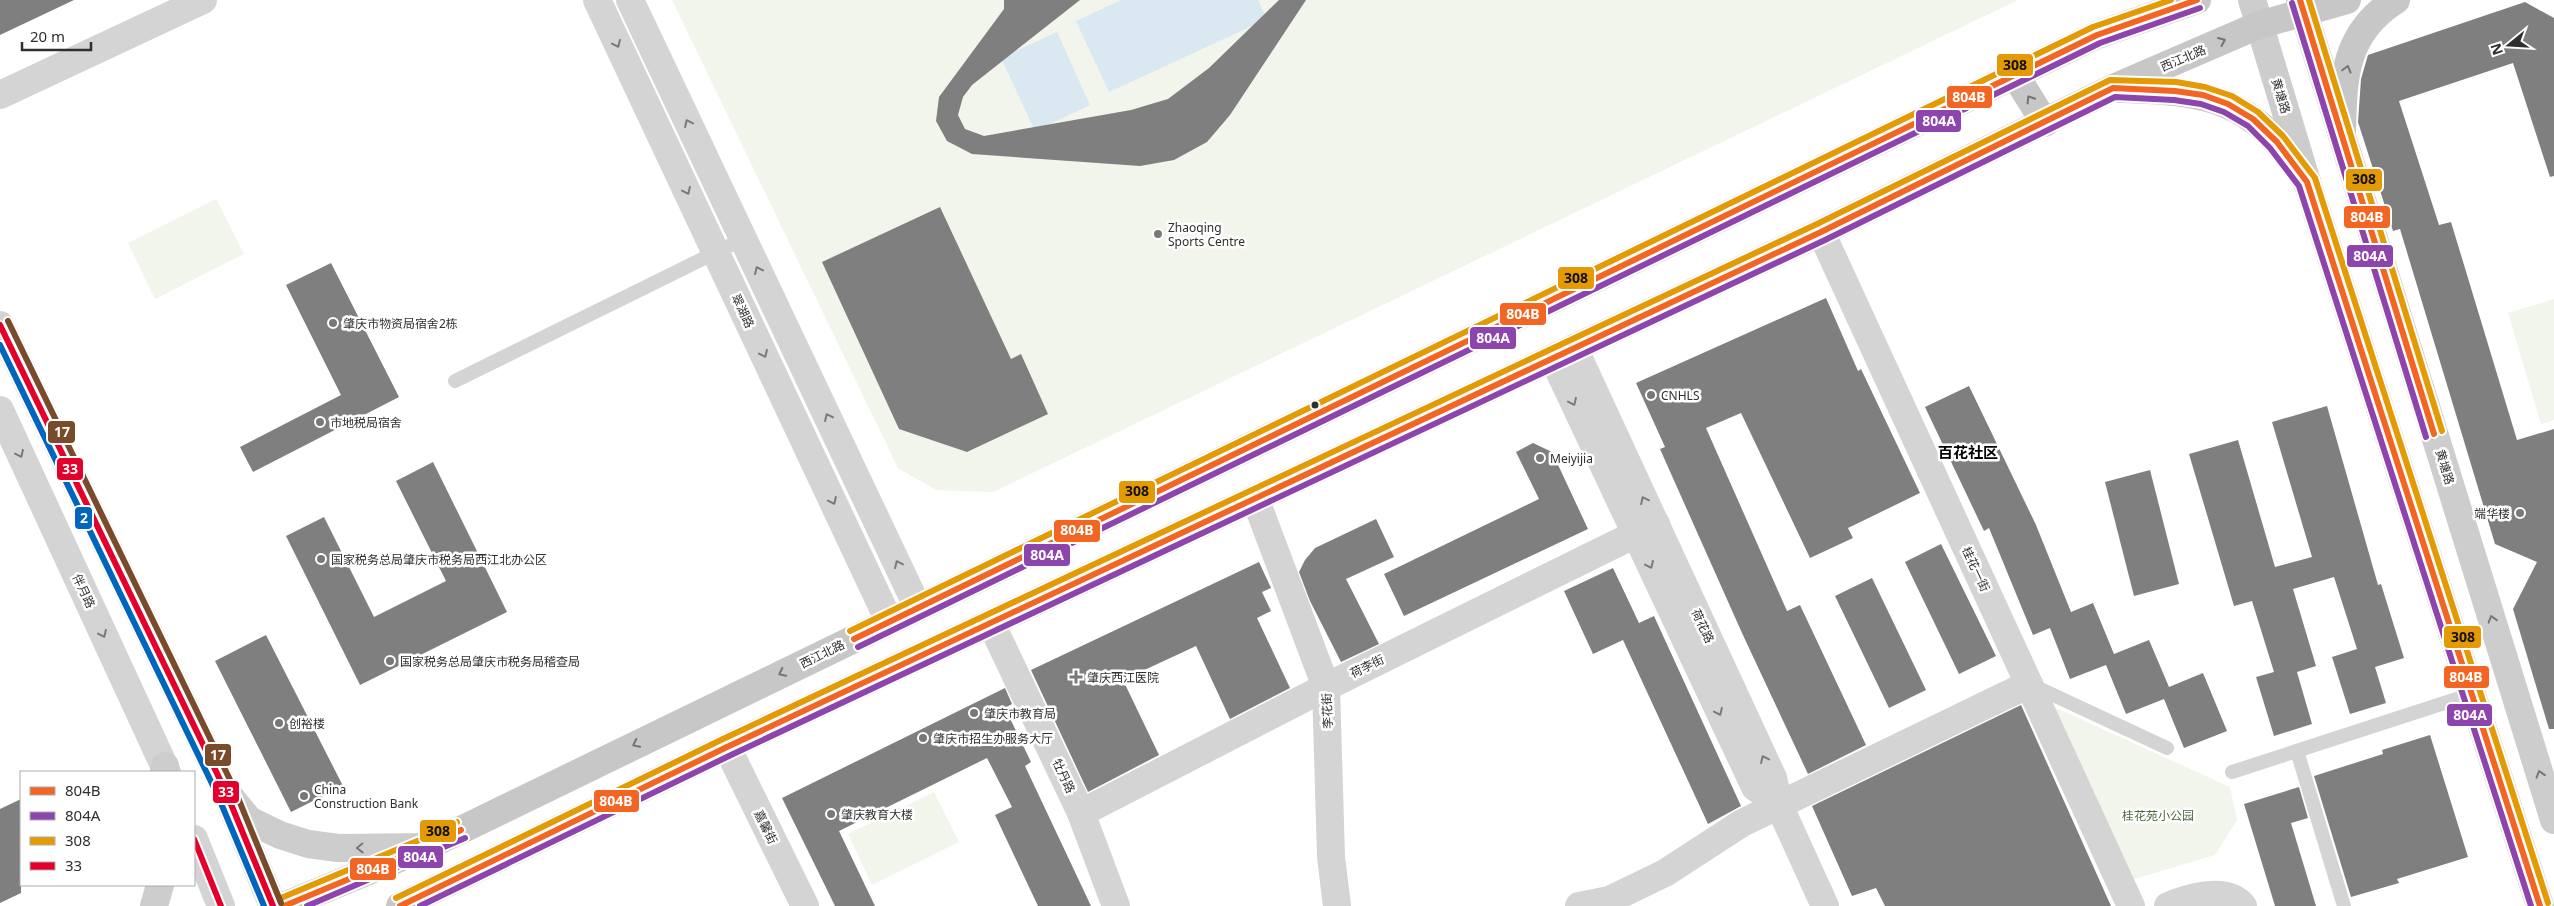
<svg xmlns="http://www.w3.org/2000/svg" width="2554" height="906" viewBox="0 0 2554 906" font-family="'Noto Sans','Noto Sans SC',sans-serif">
	<rect width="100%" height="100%" fill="#fff"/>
	<g fill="#f1f5ec">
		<polygon points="672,0 2018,0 993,492 936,490 898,468"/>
		<polygon points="216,199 244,254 155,299 128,243"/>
		<polygon points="2554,299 2554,420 2541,424 2508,313"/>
		<polygon points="2045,703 2230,787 2237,820 2215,855 2128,881"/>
		<polygon points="934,792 959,842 872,885 848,834"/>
	</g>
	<g fill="#dae8f1">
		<polygon points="1121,0 1258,0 1267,19 1109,92 1076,21"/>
		<polygon points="1057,32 1090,105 1035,131 1001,58"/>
	</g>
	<g fill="#7f7f7f">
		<polygon points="0,0 74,0 0,35"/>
		<polygon points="1004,0 1080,0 972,85 963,97 958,115 965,129 984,136 1131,110 1168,99 1209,68 1279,0 1306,0 1230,115 1207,142 1174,160 1140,166 972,154 947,141 936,121 939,97 1004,9"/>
		<polygon points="2525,2 2554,18 2554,176 2550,177 2513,63 2399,101 2439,225 2451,222 2517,440 2554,429 2554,729 2549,729 2513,609 2537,562 2495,544 2400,229 2393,231 2358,122 2361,79 2368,55"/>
		<polygon points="940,207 1011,359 1021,354 1048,414 967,452 899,429 822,262"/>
		<polygon points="331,263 399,397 253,472 240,447 341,395 286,285"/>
		<polygon points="1826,298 1858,371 1861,369 1920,493 1848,528 1853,538 1810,558 1741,413 1706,428 1787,611 1800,605 1866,745 1808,774 1742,633 1660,449 1665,447 1636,383"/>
		<polygon points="1969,386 2036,525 2071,612 2093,603 2114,654 2149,640 2169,687 2203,673 2227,731 2184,748 2164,699 2126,714 2106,665 2070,679 2050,628 2033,635 1989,528 1984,531 1925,407"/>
		<polygon points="2327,406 2378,585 2381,584 2404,658 2375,667 2386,703 2350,714 2332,657 2357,649 2334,577 2293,589 2316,666 2297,672 2312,724 2274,736 2256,677 2274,672 2252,601 2234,606 2189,454 2238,440 2275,567 2312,557 2272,422"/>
		<polygon points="1533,443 1552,452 1588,529 1404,616 1384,574 1539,499 1516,452"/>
		<polygon points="433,462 507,612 360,685 286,536 324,517 374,617 446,581 396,481"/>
		<polygon points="2150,470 2179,584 2134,596 2105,482"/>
		<polygon points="1376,519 1394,557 1346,579 1379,644 1341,662 1310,601 1299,572 1305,560 1315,548"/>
		<polygon points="1941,544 1996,656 1959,674 1905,562"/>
		<polygon points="1259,562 1271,588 1262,592 1271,611 1257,618 1290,688 1230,719 1196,646 1123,680 1159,755 1088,792 1031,670"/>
		<polygon points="1613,568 1639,623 1654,616 1741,806 1708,824 1623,640 1593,654 1564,591"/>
		<polygon points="1872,578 1926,690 1889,708 1835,596"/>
		<polygon points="266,635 343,786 291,812 215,661"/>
		<polygon points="1005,688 1012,704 1005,708 1031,762 1025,766 1091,906 1038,906 995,815 1012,807 987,758 839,831 875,906 835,906 782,798"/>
		<polygon points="2021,705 2111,906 1885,906 1876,888 1852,896 1812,806"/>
		<polygon points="2430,735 2468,857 2397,879 2399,883 2351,897 2314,776 2383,754 2382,750"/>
		<polygon points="2299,787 2308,818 2291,823 2316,906 2275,906 2244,804"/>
		<polygon points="21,799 21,893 0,903 0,809"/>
	</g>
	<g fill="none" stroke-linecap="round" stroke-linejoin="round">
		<g stroke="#d4d4d4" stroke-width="14">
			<polyline points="455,381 743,239"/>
			<polyline points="2032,685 2167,748"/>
			<polyline points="2297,751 2344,906"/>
			<polyline points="2232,772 2472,694"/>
		</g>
		<g stroke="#d4d4d4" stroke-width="28">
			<polyline points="0,95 203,0"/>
			<polyline points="1821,232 2131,906"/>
			<polyline points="1574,348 1773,778 1779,805 1825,906"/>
			<polyline points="1553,358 1755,787 1779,805"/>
			<polyline points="1255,498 1326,687 1331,857 1337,906"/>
			<polyline points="991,623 1081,813 1116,906"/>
			<polyline points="727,747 805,906"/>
			<polyline points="1081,813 1326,687 1656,524"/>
			<polyline points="1579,906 1609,900 1665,873 1742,823 2029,684"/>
			<path d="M2168,906C2188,898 2226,886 2243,906"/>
		</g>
		<g stroke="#d4d4d4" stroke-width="28">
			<polyline points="597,0 889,621"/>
			<polyline points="630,0 918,608"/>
			<polyline points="0,325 226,792 273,906"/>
			<polyline points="0,410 167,772"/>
			<polyline points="194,839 221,906"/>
		</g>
		<g stroke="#cdcdcd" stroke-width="28">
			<polyline points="2252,0 2307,182 2540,906"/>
			<polyline points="2300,0 2554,820"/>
			<polyline points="164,772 165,766"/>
			<polyline points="226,792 249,820 280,835 308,844 338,848 426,847"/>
			<polyline points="154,906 160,885"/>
		</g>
		<g stroke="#c7c7c7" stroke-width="28">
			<polyline points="2015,75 2045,123"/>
			<path d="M2120,89C2181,91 2234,92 2277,142C2288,155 2298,169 2307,182"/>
			<path d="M2342,135C2343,80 2343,33 2396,0"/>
			<polyline points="284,906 426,847 2097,35 2197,0"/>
			<polyline points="400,906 727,747 1821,232 2113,88 2259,25 2347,0"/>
		</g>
		<defs>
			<g id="bus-1">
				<polyline points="2300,0 2434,434"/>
				<polyline points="854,639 2097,35 2197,0"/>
				<polyline points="284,906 426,847 461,830"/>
				<polyline points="400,906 727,747 1821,232 2113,88 2175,91 2203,95 2228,104 2253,119 2277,142 2307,182 2540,906"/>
			</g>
			<g id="bus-2">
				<polyline points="2292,3 2426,437"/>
				<polyline points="858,647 2100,43 2200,8"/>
				<polyline points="307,906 465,838"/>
				<polyline points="420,906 731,755 1825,240 2115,97 2174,100 2201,104 2224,112 2248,126 2270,148 2299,186 2531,906"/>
			</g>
			<g id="bus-3">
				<polyline points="2309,0 2442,431"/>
				<polyline points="850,631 2093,27 2171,0"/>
				<polyline points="281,898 422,839 457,822"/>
				<polyline points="396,898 723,739 1817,224 2110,80 2176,82 2205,87 2232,96 2258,112 2283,136 2315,178 2548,903"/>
			</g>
			<g id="bus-4">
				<polyline points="0,325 226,792 273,906"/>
				<polyline points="194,839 221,906"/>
			</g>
			<polyline id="bus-5" points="0,345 218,796 264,906"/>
			<polyline id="bus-6" points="8,321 234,788 281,903"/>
		</defs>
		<use href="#bus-1" stroke="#fff" stroke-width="10"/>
		<use href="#bus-2" stroke="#fff" stroke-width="10"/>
		<use href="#bus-3" stroke="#fff" stroke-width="10"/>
		<use href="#bus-4" stroke="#fff" stroke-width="10"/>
		<use href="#bus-5" stroke="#fff" stroke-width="10"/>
		<use href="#bus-6" stroke="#fff" stroke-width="10"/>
		<use href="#bus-1" stroke="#f26522" stroke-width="6"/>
		<use href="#bus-2" stroke="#8e44ad" stroke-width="6"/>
		<use href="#bus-3" stroke="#e39a05" stroke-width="6"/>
		<use href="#bus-4" stroke="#e4002b" stroke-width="6"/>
		<use href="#bus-5" stroke="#0065bd" stroke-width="6"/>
		<use href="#bus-6" stroke="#7a4b2a" stroke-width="6"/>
	</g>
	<defs><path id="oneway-chevron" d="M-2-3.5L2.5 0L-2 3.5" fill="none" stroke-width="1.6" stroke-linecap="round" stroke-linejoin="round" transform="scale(1.25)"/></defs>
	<g stroke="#737373">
		<use href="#oneway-chevron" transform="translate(2222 41) rotate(-24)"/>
		<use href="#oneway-chevron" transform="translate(2347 69) rotate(-75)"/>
		<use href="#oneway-chevron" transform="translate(2030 99) rotate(-122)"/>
		<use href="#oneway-chevron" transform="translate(782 673) rotate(154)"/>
		<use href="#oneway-chevron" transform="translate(636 744) rotate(154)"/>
	</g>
	<g stroke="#797979">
		<use href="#oneway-chevron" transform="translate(617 44) rotate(65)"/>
		<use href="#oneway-chevron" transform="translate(688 123) rotate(-115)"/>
		<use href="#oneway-chevron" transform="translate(687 191) rotate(65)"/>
		<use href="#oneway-chevron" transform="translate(758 270) rotate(-115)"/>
		<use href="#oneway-chevron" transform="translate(764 354) rotate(65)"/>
		<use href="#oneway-chevron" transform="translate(1573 402) rotate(65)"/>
		<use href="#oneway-chevron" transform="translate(828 417) rotate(-115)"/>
		<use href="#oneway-chevron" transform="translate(20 454) rotate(65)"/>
		<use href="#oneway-chevron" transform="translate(1644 500) rotate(-116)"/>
		<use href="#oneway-chevron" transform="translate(833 501) rotate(65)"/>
		<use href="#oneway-chevron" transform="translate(898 564) rotate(-115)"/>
		<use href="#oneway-chevron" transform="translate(1650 565) rotate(65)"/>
		<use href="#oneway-chevron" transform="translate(103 634) rotate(65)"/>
		<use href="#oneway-chevron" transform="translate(1719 712) rotate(65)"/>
		<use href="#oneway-chevron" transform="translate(1764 759) rotate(-115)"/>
	</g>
	<g stroke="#767676">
		<use href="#oneway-chevron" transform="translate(2492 619) rotate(-107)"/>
		<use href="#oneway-chevron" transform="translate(2540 774) rotate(-107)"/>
		<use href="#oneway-chevron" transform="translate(360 848) rotate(179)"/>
	</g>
	<g fill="#787878" stroke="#fff" stroke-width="2">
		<circle cx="1158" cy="234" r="5"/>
		<circle cx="333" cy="323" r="5"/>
		<circle cx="1651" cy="395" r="5"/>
		<circle cx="320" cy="422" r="5"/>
		<circle cx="1540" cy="458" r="5"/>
		<circle cx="2520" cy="513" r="5"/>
		<circle cx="321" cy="559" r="5"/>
		<circle cx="390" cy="661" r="5"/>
		<path d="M1073.5 669.5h5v5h5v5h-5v5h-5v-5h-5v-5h5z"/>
		<circle cx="974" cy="713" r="5"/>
		<circle cx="279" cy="723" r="5"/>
		<circle cx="923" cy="738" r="5"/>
		<circle cx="304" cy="796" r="5"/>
		<circle cx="831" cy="814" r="5"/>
	</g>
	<circle fill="#2f2f2f" stroke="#fff" stroke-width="2" cx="1315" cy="405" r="4.5"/>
	<g text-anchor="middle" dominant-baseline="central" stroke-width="5" stroke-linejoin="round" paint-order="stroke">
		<g font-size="12" fill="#2f2f2f" stroke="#fff">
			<text transform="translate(2183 58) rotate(-23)">西江北路</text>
			<text transform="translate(2281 96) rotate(73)">黄塘路</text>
			<text transform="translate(743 311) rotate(65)">翠湖路</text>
			<text transform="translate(2445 467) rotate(73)">黄塘路</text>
			<text transform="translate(1976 569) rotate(65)">桂花一街</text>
			<text transform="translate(84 591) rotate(65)">伴月路</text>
			<text transform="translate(1703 626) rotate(65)">荷花路</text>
			<text transform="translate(822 654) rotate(-26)">西江北路</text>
			<text transform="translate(1367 666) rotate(-26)">荷李街</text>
			<text transform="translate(1327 711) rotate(-92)">李花街</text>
			<text transform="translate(1064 776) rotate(65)">牡丹路</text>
			<text transform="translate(766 827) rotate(64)">嘉馨街</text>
		</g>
		<g font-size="12" fill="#2f2f2f" stroke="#fff" text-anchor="start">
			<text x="1168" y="227">Zhaoqing<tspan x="1168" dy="14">Sports Centre</tspan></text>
			<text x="343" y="323">肇庆市物资局宿舍2栋</text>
			<text x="1661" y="395">CNHLS</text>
			<text x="330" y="422">市地税局宿舍</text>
			<text x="1550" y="458">Meiyijia</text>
			<text x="2510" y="513" text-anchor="end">端华楼</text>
			<text x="331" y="559">国家税务总局肇庆市税务局西江北办公区</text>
			<text x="400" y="661">国家税务总局肇庆市税务局稽查局</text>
			<text x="1087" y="677">肇庆西江医院</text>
			<text x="984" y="713">肇庆市教育局</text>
			<text x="289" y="723">创裕楼</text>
			<text x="933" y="738">肇庆市招生办服务大厅</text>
			<text x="314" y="789">China<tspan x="314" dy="14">Construction Bank</tspan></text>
			<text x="841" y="814">肇庆教育大楼</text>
		</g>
		<g font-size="12" fill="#516a3d" stroke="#fff">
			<text x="2158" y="815">桂花苑小公园</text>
		</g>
		<g font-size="15" font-weight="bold" fill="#000" stroke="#fff">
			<text x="1968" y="452">百花社区</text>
		</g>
	</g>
	<g stroke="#fff" stroke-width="2">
		<rect x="1996" y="53" width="38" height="24" rx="5" fill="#e39a05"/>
		<rect x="1946" y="85" width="47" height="24" rx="5" fill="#f26522"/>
		<rect x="1915" y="109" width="47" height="24" rx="5" fill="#8e44ad"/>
		<rect x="2345" y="168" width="38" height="24" rx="5" fill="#e39a05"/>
		<rect x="2343" y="205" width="48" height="24" rx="5" fill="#f26522"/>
		<rect x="2346" y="244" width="48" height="24" rx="5" fill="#8e44ad"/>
		<rect x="1557" y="266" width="38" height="24" rx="5" fill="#e39a05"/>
		<rect x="1499" y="302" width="48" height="24" rx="5" fill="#f26522"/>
		<rect x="1469" y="326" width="48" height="24" rx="5" fill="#8e44ad"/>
		<rect x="47" y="420" width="29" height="24" rx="5" fill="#7a4b2a"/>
		<rect x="56" y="457" width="28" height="24" rx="5" fill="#e4002b"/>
		<rect x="1118" y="480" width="38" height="24" rx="5" fill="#e39a05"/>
		<rect x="74" y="506" width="19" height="24" rx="5" fill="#0065bd"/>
		<rect x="1053" y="519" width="48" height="24" rx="5" fill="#f26522"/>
		<rect x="1023" y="543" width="48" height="24" rx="5" fill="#8e44ad"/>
		<rect x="2443" y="625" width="39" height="24" rx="5" fill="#e39a05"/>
		<rect x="2443" y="665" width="47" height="24" rx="5" fill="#f26522"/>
		<rect x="2446" y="703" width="47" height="24" rx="5" fill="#8e44ad"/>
		<rect x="204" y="743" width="28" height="24" rx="5" fill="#7a4b2a"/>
		<rect x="212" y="780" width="28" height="24" rx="5" fill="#e4002b"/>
		<rect x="593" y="789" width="47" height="24" rx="5" fill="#f26522"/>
		<rect x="419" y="819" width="38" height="24" rx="5" fill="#e39a05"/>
		<rect x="397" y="845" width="47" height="24" rx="5" fill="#8e44ad"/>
		<rect x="349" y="857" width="48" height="24" rx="5" fill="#f26522"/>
	</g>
	<g font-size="14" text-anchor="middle" font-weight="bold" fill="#fff">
		<text x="1969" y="102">804B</text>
		<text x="1939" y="126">804A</text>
		<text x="2367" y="222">804B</text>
		<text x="2370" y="261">804A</text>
		<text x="1523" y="319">804B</text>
		<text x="1493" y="343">804A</text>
		<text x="62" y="437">17</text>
		<text x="70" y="474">33</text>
		<text x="84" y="523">2</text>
		<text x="1077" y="535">804B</text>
		<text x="1047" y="560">804A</text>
		<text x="2466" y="682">804B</text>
		<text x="2470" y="720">804A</text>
		<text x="218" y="760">17</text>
		<text x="226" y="797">33</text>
		<text x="616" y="806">804B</text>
		<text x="420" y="862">804A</text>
		<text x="373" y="874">804B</text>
	</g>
	<g font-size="14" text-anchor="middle" font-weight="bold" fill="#111">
		<text x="2015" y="70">308</text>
		<text x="2364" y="184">308</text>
		<text x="1576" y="283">308</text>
		<text x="1137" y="496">308</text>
		<text x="2463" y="642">308</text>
		<text x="438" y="836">308</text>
	</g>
	<rect x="20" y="771" width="175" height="115" fill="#ffffff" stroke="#acacac"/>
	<rect x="30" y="787" width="25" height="8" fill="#f26522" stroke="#acacac"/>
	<text x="65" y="796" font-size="15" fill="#2f2f2f">804B</text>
	<rect x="30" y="812" width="25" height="8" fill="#8e44ad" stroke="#acacac"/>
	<text x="65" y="821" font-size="15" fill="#2f2f2f">804A</text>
	<rect x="30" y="837" width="25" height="8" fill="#e39a05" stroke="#acacac"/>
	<text x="65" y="846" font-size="15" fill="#2f2f2f">308</text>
	<rect x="30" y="862" width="25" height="8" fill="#e4002b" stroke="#acacac"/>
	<text x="65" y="871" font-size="15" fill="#2f2f2f">33</text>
	<g transform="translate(2509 45) rotate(252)" stroke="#ffffff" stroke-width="4" paint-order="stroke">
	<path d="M0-4L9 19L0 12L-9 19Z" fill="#2f2f2f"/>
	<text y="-8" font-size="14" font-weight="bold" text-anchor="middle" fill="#2f2f2f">N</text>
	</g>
	<path d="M22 42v8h69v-8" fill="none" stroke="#2f2f2f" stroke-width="2.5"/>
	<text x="30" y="42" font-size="15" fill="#2f2f2f" stroke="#ffffff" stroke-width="4" paint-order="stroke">20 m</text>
</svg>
